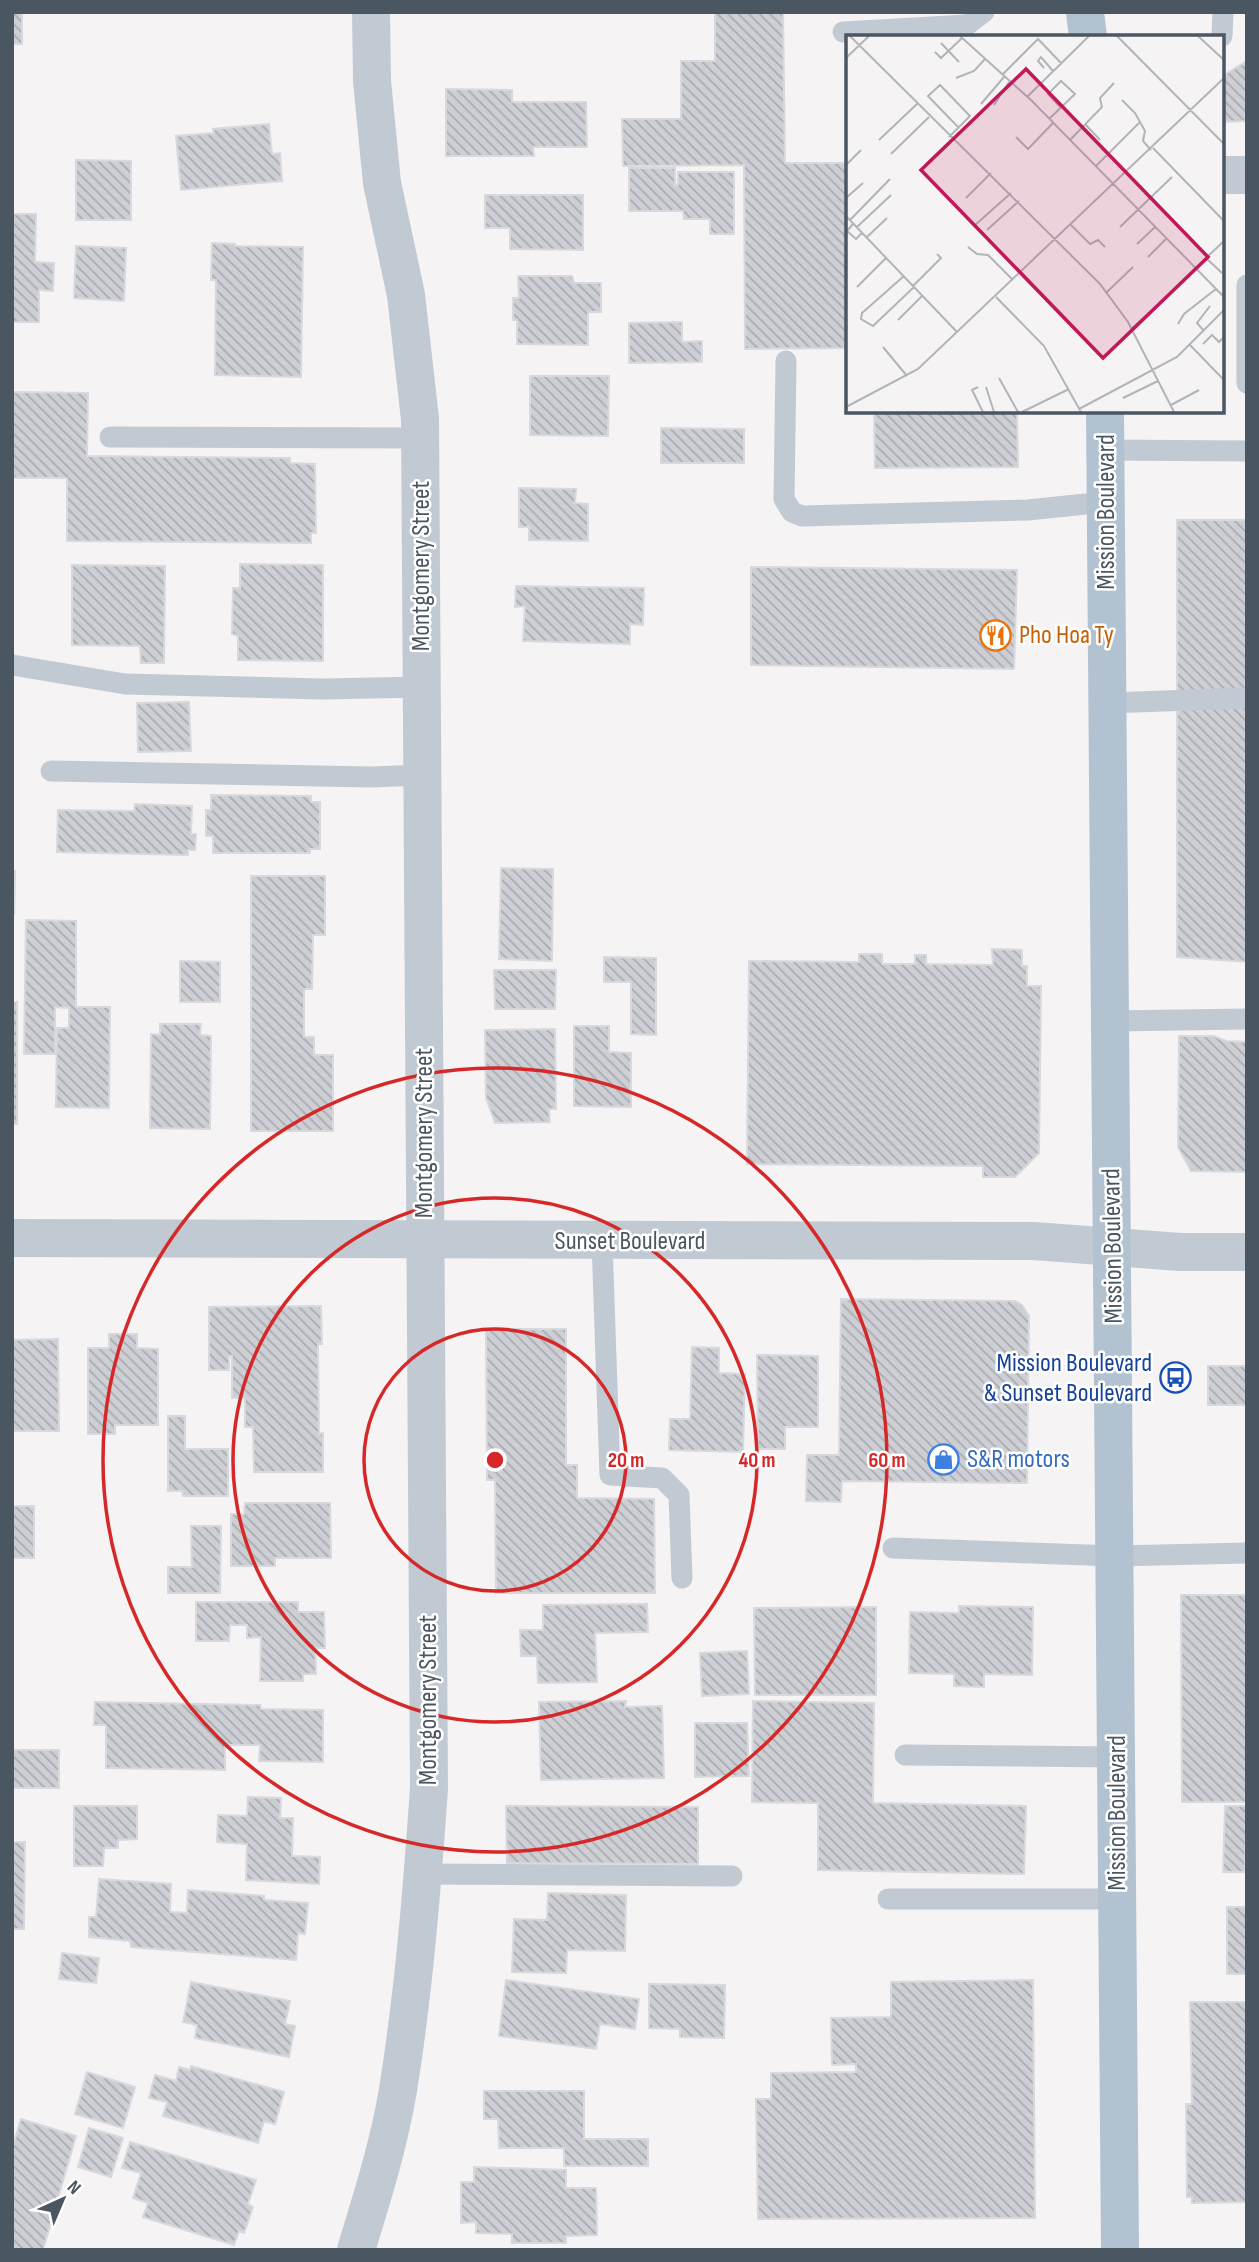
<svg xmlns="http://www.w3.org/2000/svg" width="1259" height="2262" viewBox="0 0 1259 2262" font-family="'Sofia Sans Condensed',sans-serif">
	<defs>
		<pattern id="building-back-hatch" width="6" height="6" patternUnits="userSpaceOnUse" patternTransform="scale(1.75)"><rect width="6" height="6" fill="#cdcfd5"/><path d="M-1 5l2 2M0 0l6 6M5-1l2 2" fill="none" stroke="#a8abb0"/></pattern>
	</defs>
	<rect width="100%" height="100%" fill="#f5f3f3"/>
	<g fill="url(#building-back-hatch)" stroke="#d7d9de" stroke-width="2">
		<rect x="12" y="12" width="10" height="32"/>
		<polygon points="715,12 783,12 785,163 848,163 848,348 745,349 744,165 623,166 622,119 681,119 681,61 715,61"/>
		<polygon points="1247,61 1247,121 1222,122 1222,76"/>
		<polygon points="446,89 512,90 512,102 586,102 587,147 533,147 534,156 446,156"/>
		<polygon points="269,124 272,154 280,153 282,181 181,190 176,136 214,133 213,129"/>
		<polygon points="76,160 131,161 131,220 76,220"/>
		<polygon points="629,168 675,168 675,185 678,185 678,172 734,172 734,234 710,234 710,219 684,219 683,211 629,211"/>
		<polygon points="485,195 583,195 583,250 510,249 510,228 485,228"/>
		<polygon points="12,214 36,214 35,262 54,263 53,291 39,290 39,322 12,322"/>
		<polygon points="212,243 235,244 235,246 303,247 301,377 215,375 216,280 211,280"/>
		<polygon points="76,246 126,248 124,301 74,298"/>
		<polygon points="518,276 572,276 574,283 601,283 601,312 588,312 588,345 517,344 517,320 513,320 513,298 519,298"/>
		<polygon points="682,322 682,342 702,341 702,362 629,363 629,323"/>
		<polygon points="530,376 609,376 608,436 530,435"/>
		<polygon points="12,392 88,393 87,456 290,458 290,463 315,464 316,533 311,533 311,543 67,541 67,478 12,478"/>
		<polygon points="874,411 1017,411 1018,467 875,468"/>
		<polygon points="661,428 744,429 744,463 661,463"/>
		<polygon points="519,488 576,489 575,503 588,504 588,541 529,540 529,527 519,527"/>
		<polygon points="1177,520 1247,520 1247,962 1177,957"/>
		<polygon points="240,564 323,565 323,661 238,660 238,636 232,634 233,588 240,588"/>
		<polygon points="72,565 165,566 164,663 141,663 140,646 72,645"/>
		<polygon points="751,567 1017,570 1014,669 751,665"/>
		<polygon points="516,586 644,588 643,625 630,624 630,644 523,641 525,606 515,607"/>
		<polygon points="189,702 191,751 138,752 137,703"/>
		<polygon points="211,795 311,796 311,802 320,802 320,849 310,849 310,853 213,853 213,836 206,836 206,810 211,810"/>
		<polygon points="135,804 192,806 191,834 196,834 195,850 188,850 188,855 57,852 58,810 134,811"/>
		<polygon points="501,868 553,869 552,961 499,959"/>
		<polygon points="12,871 15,871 14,914 12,914"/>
		<polygon points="251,876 325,876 325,935 313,935 312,989 304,989 304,1037 314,1037 314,1055 333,1055 333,1131 251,1131"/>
		<polygon points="26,920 76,921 76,1007 110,1007 109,1108 56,1107 57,1028 69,1028 69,1008 55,1007 55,1054 24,1054"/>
		<polygon points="992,949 1022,950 1022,966 1027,966 1027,986 1041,986 1039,1153 1015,1177 983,1177 983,1166 747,1164 749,961 859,962 859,954 882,954 882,964 915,964 915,955 926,955 926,964 993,965"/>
		<polygon points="604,957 656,958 656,1035 631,1034 631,982 604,982"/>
		<polygon points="180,961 220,962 220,1002 180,1002"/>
		<polygon points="494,970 556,970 555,1009 495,1009"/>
		<rect x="12" y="1002" width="5" height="122"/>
		<polygon points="160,1024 201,1024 200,1035 211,1036 210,1129 150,1128 151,1034 160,1035"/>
		<polygon points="574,1026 609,1026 609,1052 631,1053 631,1107 574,1106"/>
		<polygon points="555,1029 556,1109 549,1109 550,1122 495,1123 486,1098 485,1030"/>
		<polygon points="1179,1036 1214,1036 1226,1041 1247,1042 1247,1172 1191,1171 1178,1147"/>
		<polygon points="841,1299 1015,1301 1022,1305 1029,1316 1027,1483 842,1481 841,1502 806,1501 807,1455 839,1455"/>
		<polygon points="321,1306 322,1344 318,1344 319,1434 323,1433 323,1472 254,1472 253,1427 245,1427 245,1398 232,1398 232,1356 229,1356 229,1370 209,1370 209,1307"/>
		<polygon points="486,1329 566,1329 566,1465 577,1465 577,1498 654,1499 655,1593 496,1593 495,1480 487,1480"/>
		<polygon points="109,1334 137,1334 137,1348 158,1349 158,1425 115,1425 115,1434 88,1434 88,1348 109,1348"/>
		<polygon points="58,1339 59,1431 12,1431 12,1340"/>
		<polygon points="692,1347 719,1348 719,1373 745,1374 743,1452 669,1450 670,1419 690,1419"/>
		<polygon points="757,1355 818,1356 818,1427 785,1427 785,1449 758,1449"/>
		<rect x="1208" y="1366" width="39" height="39"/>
		<polygon points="168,1416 185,1416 185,1449 228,1449 228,1496 183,1496 182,1491 168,1491"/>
		<polygon points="245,1503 330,1503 331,1558 275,1558 275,1566 231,1566 231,1514 244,1514"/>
		<rect x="12" y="1506" width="22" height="52"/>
		<polygon points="191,1526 221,1526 220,1593 168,1593 168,1567 192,1567"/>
		<polygon points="1181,1595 1247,1595 1247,1802 1182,1802"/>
		<polygon points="196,1602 298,1602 298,1612 324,1612 325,1648 315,1648 316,1674 303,1674 303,1681 260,1681 261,1637 247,1638 247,1625 230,1625 229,1641 196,1641"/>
		<polygon points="647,1604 648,1632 595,1633 597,1682 538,1683 537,1656 521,1656 520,1630 543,1630 543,1605"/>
		<polygon points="959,1606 1033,1607 1032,1675 984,1674 984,1687 954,1686 954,1674 909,1673 910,1612 959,1613"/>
		<polygon points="876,1607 876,1695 755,1695 754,1608"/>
		<polygon points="747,1651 749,1694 702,1696 700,1653"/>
		<polygon points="626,1701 625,1707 662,1706 664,1778 541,1780 539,1702"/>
		<polygon points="753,1701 874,1703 873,1803 1026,1806 1024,1874 818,1870 818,1803 752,1802"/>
		<polygon points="95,1702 260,1705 261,1709 323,1710 323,1762 259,1761 260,1745 225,1745 225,1770 106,1768 106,1725 94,1725"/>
		<polygon points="695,1723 747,1723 749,1776 695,1777"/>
		<rect x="12" y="1750" width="47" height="38"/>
		<polygon points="248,1797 281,1798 280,1818 293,1818 292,1856 320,1857 319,1884 246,1880 247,1844 217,1842 218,1815 247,1816"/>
		<polygon points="74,1806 137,1806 137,1839 118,1840 118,1848 104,1848 103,1866 74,1866"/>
		<polygon points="506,1806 698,1807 698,1864 507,1863"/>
		<polygon points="1225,1806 1247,1806 1245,1872 1223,1872"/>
		<polygon points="12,1842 25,1842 24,1929 12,1929"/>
		<polygon points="99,1879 171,1884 170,1912 187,1913 188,1890 264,1896 264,1900 308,1903 305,1934 298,1933 296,1960 131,1947 130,1941 89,1937 89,1917 96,1917"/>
		<polygon points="548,1893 626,1895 625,1951 567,1950 566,1973 512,1972 514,1919 547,1920"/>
		<rect x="1227" y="1907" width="20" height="67"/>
		<polygon points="62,1953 99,1958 96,1983 59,1979"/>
		<polygon points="506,1980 639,1999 635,2029 600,2024 596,2049 499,2036"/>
		<polygon points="1033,1980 1035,2218 758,2219 756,2099 771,2099 771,2073 856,2072 856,2064 832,2065 831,2018 891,2017 891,1982"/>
		<polygon points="191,1982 290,2001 285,2024 295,2026 289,2057 195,2038 197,2025 183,2022"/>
		<polygon points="649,1984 725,1985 724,2038 680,2037 680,2029 649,2028"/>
		<polygon points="1190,2002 1247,2002 1247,2202 1192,2203 1192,2197 1187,2197 1186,2104 1192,2104"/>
		<polygon points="191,2066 284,2092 275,2124 264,2121 258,2143 163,2116 167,2102 149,2098 155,2075 176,2081 179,2067 190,2070"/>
		<polygon points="87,2072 135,2087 123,2128 75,2114"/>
		<polygon points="484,2091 584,2091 584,2139 648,2139 648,2166 564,2166 564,2148 499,2148 498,2119 484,2119"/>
		<polygon points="21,2119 76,2136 43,2250 12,2250 12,2149"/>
		<polygon points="89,2128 123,2138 111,2177 78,2167"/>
		<polygon points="130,2142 256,2180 248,2204 253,2207 244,2233 239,2231 234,2245 143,2217 148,2203 133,2198 141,2173 122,2168"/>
		<polygon points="474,2167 566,2170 566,2188 596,2188 597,2235 566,2236 566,2243 512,2243 512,2234 476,2233 476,2222 461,2223 461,2182 474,2182"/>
	</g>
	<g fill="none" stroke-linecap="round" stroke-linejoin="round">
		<g stroke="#c1cad2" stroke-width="21">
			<polyline points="843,32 967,25 984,12"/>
			<polyline points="1222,36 1223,12"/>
			<polyline points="1247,285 1247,383"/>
			<polyline points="786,361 784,499 792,512 802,516 1028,510 1105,502"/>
			<polyline points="110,437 420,438"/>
			<polyline points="1105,450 1247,451"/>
			<polyline points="12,665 125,684 323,689 422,687"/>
			<polyline points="1108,703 1247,698"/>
			<polyline points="51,771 371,777 422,775"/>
			<polyline points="1111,1021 1247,1019"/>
			<polyline points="602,1241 610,1475 662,1478 679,1495 682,1578"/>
			<polyline points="893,1548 1115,1556 1247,1553"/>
			<polyline points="905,1755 1116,1757"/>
			<polyline points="423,1874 732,1876"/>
			<polyline points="888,1899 1117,1899"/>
		</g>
		<g stroke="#c1cad2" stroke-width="38">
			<polyline points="1222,175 1247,175"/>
			<polyline points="12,1238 1034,1241 1180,1252 1247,1252"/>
			<path d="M356,2250C372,2198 389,2144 398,2090C414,1990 422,1889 429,1788L420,419L406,295L382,183L372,81L371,12"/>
		</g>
		<g stroke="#b3c2d1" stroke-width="38">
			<polyline points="1085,12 1088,37"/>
			<polyline points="1105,411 1120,2250"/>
		</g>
	</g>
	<g fill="none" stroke="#d62828" stroke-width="3.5">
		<circle cx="495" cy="1460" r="131"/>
		<circle cx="495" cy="1460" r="262"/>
		<circle cx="495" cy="1460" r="392"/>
	</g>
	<defs>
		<symbol id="restaurant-ring" viewBox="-11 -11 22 22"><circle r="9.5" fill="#fff" stroke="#e8710a" stroke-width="1.5"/><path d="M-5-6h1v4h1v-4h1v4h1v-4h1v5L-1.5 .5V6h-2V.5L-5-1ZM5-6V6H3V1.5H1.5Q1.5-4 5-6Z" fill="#e8710a"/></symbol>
		<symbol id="bus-ring" viewBox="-11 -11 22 22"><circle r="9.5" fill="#fff" stroke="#1a4fb4" stroke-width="1.5"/><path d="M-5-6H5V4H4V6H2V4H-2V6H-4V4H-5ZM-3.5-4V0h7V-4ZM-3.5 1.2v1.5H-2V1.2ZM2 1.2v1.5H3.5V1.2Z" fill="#1a4fb4"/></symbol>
		<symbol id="shop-ring" viewBox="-11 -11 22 22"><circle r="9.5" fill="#fff" stroke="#3f7fe0" stroke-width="1.5"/><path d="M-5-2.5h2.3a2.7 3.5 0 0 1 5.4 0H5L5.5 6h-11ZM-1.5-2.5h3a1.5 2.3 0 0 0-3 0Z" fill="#3f7fe0"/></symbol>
	</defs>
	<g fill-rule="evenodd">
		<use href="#restaurant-ring" x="978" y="618" width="35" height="35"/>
		<use href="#bus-ring" x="1158" y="1360" width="35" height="35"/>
		<use href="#shop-ring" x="926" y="1442" width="35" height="35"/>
	</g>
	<g text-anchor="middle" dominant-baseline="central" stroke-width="5" stroke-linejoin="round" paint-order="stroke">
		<g font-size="26" fill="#4a5661" stroke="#fff">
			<text transform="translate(1106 512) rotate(-90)">Mission Boulevard</text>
			<text transform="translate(421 566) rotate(-90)">Montgomery Street</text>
			<text transform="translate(424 1133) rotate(-90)">Montgomery Street</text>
			<text x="630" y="1241">Sunset Boulevard</text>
			<text transform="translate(1113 1246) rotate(-91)">Mission Boulevard</text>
			<text transform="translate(428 1700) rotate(-90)">Montgomery Street</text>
			<text transform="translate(1117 1813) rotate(-90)">Mission Boulevard</text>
		</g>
		<g font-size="26" fill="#c56008" stroke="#fff" text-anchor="start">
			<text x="1019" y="635">Pho Hoa Ty</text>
		</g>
		<g font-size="26" fill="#164399" stroke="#fff" text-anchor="end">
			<text x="1152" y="1363">Mission Boulevard<tspan x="1152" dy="30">&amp; Sunset Boulevard</tspan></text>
		</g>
		<g font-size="26" fill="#366cbe" stroke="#fff" text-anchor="start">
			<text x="967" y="1459">S&amp;R motors</text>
		</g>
	</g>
	<g transform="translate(846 35)">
		<rect width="378" height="378" fill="#f5f3f3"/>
		<path fill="none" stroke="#b1b4b9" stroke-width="2" d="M4,1L254,249L282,287L328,377M114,1L186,66L378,262M271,1L378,109M352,1L378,25M95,8L113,27M89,17L95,23L116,3M0,23L23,1M198,33L192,26L195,22L207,36M156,40L192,4L215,28M110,43L128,36L139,24M181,62L243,1M276,65L289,78L299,96L297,106L305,115M135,69L158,42M148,70L163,47M203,84L229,59L215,46L202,59L215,73M239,89L254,105M103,102L124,81L94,50L82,61L113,93M170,102L182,114L207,88M33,105L71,69M224,105L256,72L254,63L268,48M307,113L378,186M45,119L83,82M80,129L105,105M0,130L15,115M250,131L294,87M0,163L17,148M120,163L145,138M0,181L111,297M4,185L44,144M7,189L1,196L10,204L16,198M225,190L244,209L252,205L259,212M128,191L165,158M11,192L45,160M274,192L326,142M141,195L173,166M21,202L41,183M291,209L309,192M122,212L131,219L142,220L167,245M302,222L321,203M376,238L360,223L378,206M58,241L16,278L15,284L27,291L68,252M67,251L95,223L91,219M11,252L40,223M261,257L287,232M150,262L198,311L235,377M52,285L76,261M332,289L338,279L370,254M285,294L318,265M358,296L351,288L364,271M357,309L366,300L373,307L378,302M344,310L378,345M37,312L61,341M153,343L172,377M132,352L126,355L137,377M140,352L148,377M277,363L312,346M325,370L353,355M0,372L72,334L378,43M233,374L331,322L378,275M176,377L223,354"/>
		<path fill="#c2185b" fill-opacity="0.15" stroke="#c2185b" stroke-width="3.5" d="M180,34L362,222L257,323L75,135Z"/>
		<rect width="378" height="378" fill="none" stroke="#4a5661" stroke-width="3.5"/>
	</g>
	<circle cx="495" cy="1460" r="10" fill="#d62828" stroke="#fff" stroke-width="3.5"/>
	<g font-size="21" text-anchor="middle" font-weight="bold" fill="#d62828" stroke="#fff" stroke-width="5" stroke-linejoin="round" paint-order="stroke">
		<text x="626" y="1467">20 m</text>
		<text x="757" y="1467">40 m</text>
		<text x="887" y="1467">60 m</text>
	</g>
	<rect width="1259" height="2262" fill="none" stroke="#4a5661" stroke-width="28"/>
	<g transform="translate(63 2199) rotate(44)" stroke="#ffffff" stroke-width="5" paint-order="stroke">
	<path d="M0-5L12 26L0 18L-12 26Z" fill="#4a5661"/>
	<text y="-10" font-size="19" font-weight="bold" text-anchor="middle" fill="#4a5661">N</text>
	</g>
</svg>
